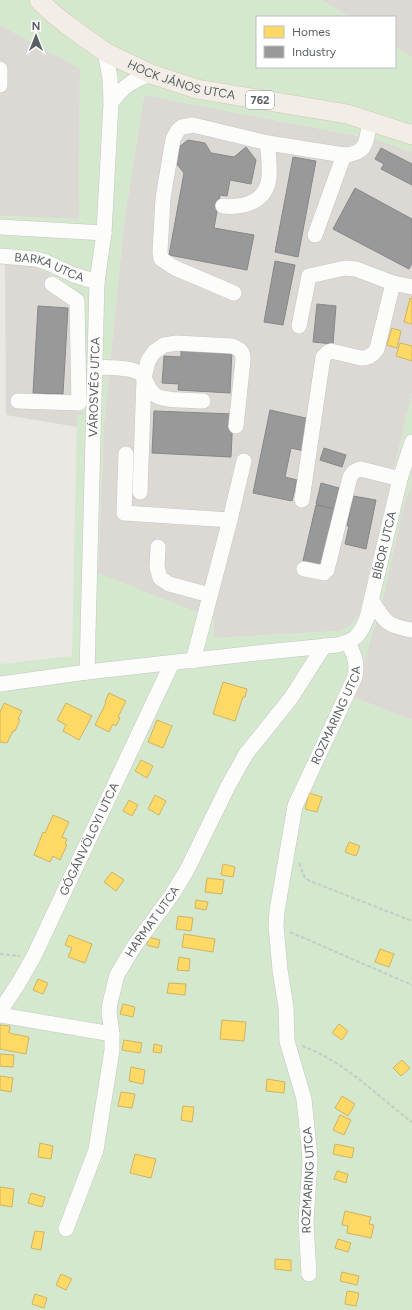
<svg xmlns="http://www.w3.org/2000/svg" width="412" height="1310" viewBox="0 0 412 1310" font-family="Figtree,sans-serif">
	<rect width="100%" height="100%" fill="#ebe8e4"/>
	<g fill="#dcd9d5">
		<polygon points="322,0 412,0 412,57 395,47 395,17 349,17"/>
		<polygon points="0,25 80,68 79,219 0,216"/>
		<polygon points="144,95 379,140 412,152 412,393 360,612 355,622 350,627 339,631 214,638 214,618 196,612 98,574 104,423 124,222"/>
		<polygon points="5,263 29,263 85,294 86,358 83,415 77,415 77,427 6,415"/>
		<polygon points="412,483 412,720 353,697 382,603 404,504"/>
	</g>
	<path fill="#d4e8cd" d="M0,0H322L349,17H257V67H395V47L412,57V152L379,140L144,95L124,222L104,423L98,573L196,612L214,618V638L339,631C351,626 354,624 360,612L412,393V483L404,504L382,603L353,697L412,720V1310H0V664L72,656L77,415H83L86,358L84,294L29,263H0V216L79,219L80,69L0,25Z"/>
	<g fill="#ffd966" stroke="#ceb465">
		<polygon points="410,298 412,299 412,324 404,322"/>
		<polygon points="392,328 401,331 397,348 387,345"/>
		<polygon points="400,343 412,346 412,361 396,356"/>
		<polygon points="223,682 247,689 245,697 243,697 235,721 213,714"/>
		<polygon points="109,693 126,701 118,717 120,718 116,726 113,724 109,732 95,725 106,703 105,702"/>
		<polygon points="4,703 22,711 18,719 20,720 15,731 13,731 7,743 0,742 0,712"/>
		<polygon points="66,703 92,716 79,740 63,731 66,725 57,720"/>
		<polygon points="157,720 172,726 163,748 148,742"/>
		<polygon points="141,760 153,766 147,778 135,771"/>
		<polygon points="309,793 322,797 317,812 305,809"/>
		<polygon points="155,795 166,801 159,815 148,809"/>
		<polygon points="129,800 138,805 132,816 123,811"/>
		<polygon points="53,815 69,822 62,837 67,839 65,844 67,845 60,860 53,856 50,862 34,855 43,832 45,833"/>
		<polygon points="349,842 360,846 356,856 345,852"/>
		<polygon points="223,864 235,867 233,877 221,875"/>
		<polygon points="112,872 124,880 116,891 104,882"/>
		<polygon points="207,878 224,880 222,894 205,892"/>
		<polygon points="196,900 208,902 206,910 195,908"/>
		<polygon points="178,916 193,918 191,931 176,929"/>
		<polygon points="184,934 215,939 213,952 182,947"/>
		<polygon points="69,935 92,944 85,963 68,957 72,948 65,945"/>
		<polygon points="148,937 160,940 158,948 147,945"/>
		<polygon points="380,949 394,954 389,967 375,962"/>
		<polygon points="179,957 190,959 189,971 177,970"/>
		<polygon points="38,979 48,983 43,994 33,990"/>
		<polygon points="169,983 186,984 185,995 167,993"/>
		<polygon points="123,1004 135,1007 133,1017 120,1014"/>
		<polygon points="222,1020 246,1022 244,1041 220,1039"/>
		<polygon points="339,1024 348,1031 342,1040 332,1033"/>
		<polygon points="0,1025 10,1026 9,1033 29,1037 26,1054 0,1049"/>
		<polygon points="124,1040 142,1043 140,1053 122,1050"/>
		<polygon points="154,1044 162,1046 161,1053 153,1052"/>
		<polygon points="0,1054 14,1055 13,1067 0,1066"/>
		<polygon points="402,1060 410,1068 401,1076 393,1068"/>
		<polygon points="131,1067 145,1070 143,1084 129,1081"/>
		<polygon points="0,1076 13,1078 11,1092 0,1090"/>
		<polygon points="267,1079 285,1082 284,1093 266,1091"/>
		<polygon points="121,1092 135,1094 132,1108 118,1106"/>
		<polygon points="342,1096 355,1104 348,1116 335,1108"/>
		<polygon points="183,1106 194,1107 192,1122 181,1120"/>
		<polygon points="340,1115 351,1120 344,1135 333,1130"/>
		<polygon points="40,1143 53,1146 51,1159 38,1157"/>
		<polygon points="335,1144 354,1148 352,1158 333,1154"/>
		<polygon points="135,1154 156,1159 151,1178 130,1173"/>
		<polygon points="337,1171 348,1174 346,1183 334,1179"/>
		<polygon points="0,1187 14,1189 12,1207 0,1205"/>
		<polygon points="31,1193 45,1197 42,1207 28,1203"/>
		<polygon points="345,1211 371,1217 369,1224 374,1225 371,1238 347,1233 348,1226 342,1225"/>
		<polygon points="35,1231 44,1232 41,1250 31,1248"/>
		<polygon points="338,1239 351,1243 348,1252 335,1248"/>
		<polygon points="275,1259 291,1260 291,1271 275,1269"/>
		<polygon points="342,1272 359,1276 357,1285 340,1281"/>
		<polygon points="61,1274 72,1279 66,1290 56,1285"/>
		<polygon points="347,1291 359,1293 356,1306 345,1304"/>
		<polygon points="35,1294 47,1298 44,1308 32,1304"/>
	</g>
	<g fill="#999" stroke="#868889">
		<polygon points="188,140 205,143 211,153 234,157 246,147 256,160 251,184 230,180 227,196 220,195 214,228 254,235 247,270 169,255 184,173 176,163 179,147"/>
		<polygon points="381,148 412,164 412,185 381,169 384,164 375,159"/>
		<polygon points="293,157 316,161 298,257 275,252"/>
		<polygon points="355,188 412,219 412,263 409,269 333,229"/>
		<polygon points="275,261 295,265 283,325 264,322"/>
		<polygon points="317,304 336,306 333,344 313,342"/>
		<polygon points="38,306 68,308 63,394 33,393"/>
		<polygon points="181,348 232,351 230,393 178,390 179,384 162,383 164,356 181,357"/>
		<polygon points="270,410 310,419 304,451 291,448 285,477 297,480 292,501 253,493"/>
		<polygon points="154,411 233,414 231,457 152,453"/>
		<polygon points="324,448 346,455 342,467 320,460"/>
		<polygon points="321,483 339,488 334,509 316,504"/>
		<polygon points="353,496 376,500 366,549 345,544 349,526 347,526"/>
		<polygon points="316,505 334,509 320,569 302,565"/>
	</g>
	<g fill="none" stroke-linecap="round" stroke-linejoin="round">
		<defs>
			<g id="minor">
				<polyline points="0,69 0,85"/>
				<path d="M111,103C123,87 132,80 151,74"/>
				<path d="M223,206C244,208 266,202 269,178C270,167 268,154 268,143"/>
				<polyline points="0,227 104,233"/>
				<polyline points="315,235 344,155"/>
				<path id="s1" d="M0,256L36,259L46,262L74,275L97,282"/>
				<path d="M234,293L175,268L161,259L160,252L163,198L173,139L178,130L182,127L193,125L268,143L344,155C368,154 366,141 370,121"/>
				<polyline points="299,326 309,276 345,268 356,269 393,283"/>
				<path d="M95,367C107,368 135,366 143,376C148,383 148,391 157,396C166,401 192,400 203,401"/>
				<polyline points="18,401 79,403 77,301 52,284"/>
				<polyline points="126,454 124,513 230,520"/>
				<path d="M140,492L144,378L148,361L154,352L164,345L177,343L232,346C240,349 243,351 243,360L236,426"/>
				<path d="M302,500L323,357L328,352L331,351L361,358C369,358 373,355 377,349L393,283L412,287"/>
				<polyline points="158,547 157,567 160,578 169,584 210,595"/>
				<path d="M304,569L324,573L327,570L350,477C353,472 355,470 361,469L400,479"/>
				<path d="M372,601C385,622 387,626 412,630"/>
				<polyline points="193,661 230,520 244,461"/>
				<path id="s2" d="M87,672L97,282L104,233L111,103L110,78L105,52"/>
				<path id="s3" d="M0,684L87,672L266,652L337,645L348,642L356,637L362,629L367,618L400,479L412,442"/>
				<path id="s4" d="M0,1011L18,984L33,958L172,663"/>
				<polyline points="0,1015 112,1034"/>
				<path id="s5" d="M66,1229L96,1150L112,1050V1034L109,1012L110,1003L117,975L133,948L171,896L187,870L228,786L246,754L291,698L324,646"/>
				<path id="s6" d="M309,1274L306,1222L310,1161L309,1147L304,1099L287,1041L286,1007L280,970L276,926L277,911L295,806L355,677C358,664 354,654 348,642"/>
			</g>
			<g id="major">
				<path id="s7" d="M39,0L50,11L66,24L105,52L151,74L197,89L347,114L412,135"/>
			</g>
		</defs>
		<use href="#minor" stroke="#c6c5c5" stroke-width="16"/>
		<use href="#major" stroke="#d5c5b0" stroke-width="20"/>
		<g stroke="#c5ccc8" stroke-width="2" stroke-dasharray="4 2" stroke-linecap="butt">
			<polyline points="299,863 305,878 310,881 412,921"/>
			<polyline points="290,932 412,985"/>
			<polyline points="0,954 20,956"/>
			<path d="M302,1046C344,1061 376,1095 412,1122"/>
		</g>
		<use href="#minor" stroke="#fcfcfb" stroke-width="15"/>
		<use href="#major" stroke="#f2eee7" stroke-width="19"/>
	</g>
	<g text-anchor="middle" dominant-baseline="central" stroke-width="4" stroke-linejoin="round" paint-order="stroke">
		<rect fill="#fff" stroke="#8c8f92" stroke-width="1" x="246" y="91" width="28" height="18" rx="3"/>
		<g font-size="11" font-weight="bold" fill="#5a5f63">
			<text x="260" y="100">762</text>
		</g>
		<g font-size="12" fill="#5a5f63" stroke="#fff">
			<text stroke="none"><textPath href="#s7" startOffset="166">HOCK JÁNOS UTCA</textPath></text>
			<text stroke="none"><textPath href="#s1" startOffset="51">BARKA UTCA</textPath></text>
			<text stroke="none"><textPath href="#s2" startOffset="285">VÁROSVÉG UTCA</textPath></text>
			<text stroke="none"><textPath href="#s3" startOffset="457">BÍBOR UTCA</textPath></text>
			<text stroke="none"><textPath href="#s6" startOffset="573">ROZMARING UTCA</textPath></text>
			<text stroke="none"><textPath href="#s4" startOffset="194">GÓGÁNVÖLGYI UTCA</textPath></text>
			<text stroke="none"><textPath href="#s5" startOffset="326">HARMAT UTCA</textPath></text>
			<text stroke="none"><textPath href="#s6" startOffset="94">ROZMARING UTCA</textPath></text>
		</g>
	</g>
	<rect x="256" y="16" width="140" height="52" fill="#ffffff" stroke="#bdbfc1"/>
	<rect x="264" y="26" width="20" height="12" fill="#ffd966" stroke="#bdbfc1"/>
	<text x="292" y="36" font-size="12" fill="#5a5f63">Homes</text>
	<rect x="264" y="46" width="20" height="12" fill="#999999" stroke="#bdbfc1"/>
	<text x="292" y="56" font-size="12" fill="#5a5f63">Industry</text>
	<g transform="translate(36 36)" stroke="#ffffff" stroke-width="3" paint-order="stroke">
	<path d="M0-3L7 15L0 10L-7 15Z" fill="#5a5f63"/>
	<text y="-6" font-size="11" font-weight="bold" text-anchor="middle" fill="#5a5f63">N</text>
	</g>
</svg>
